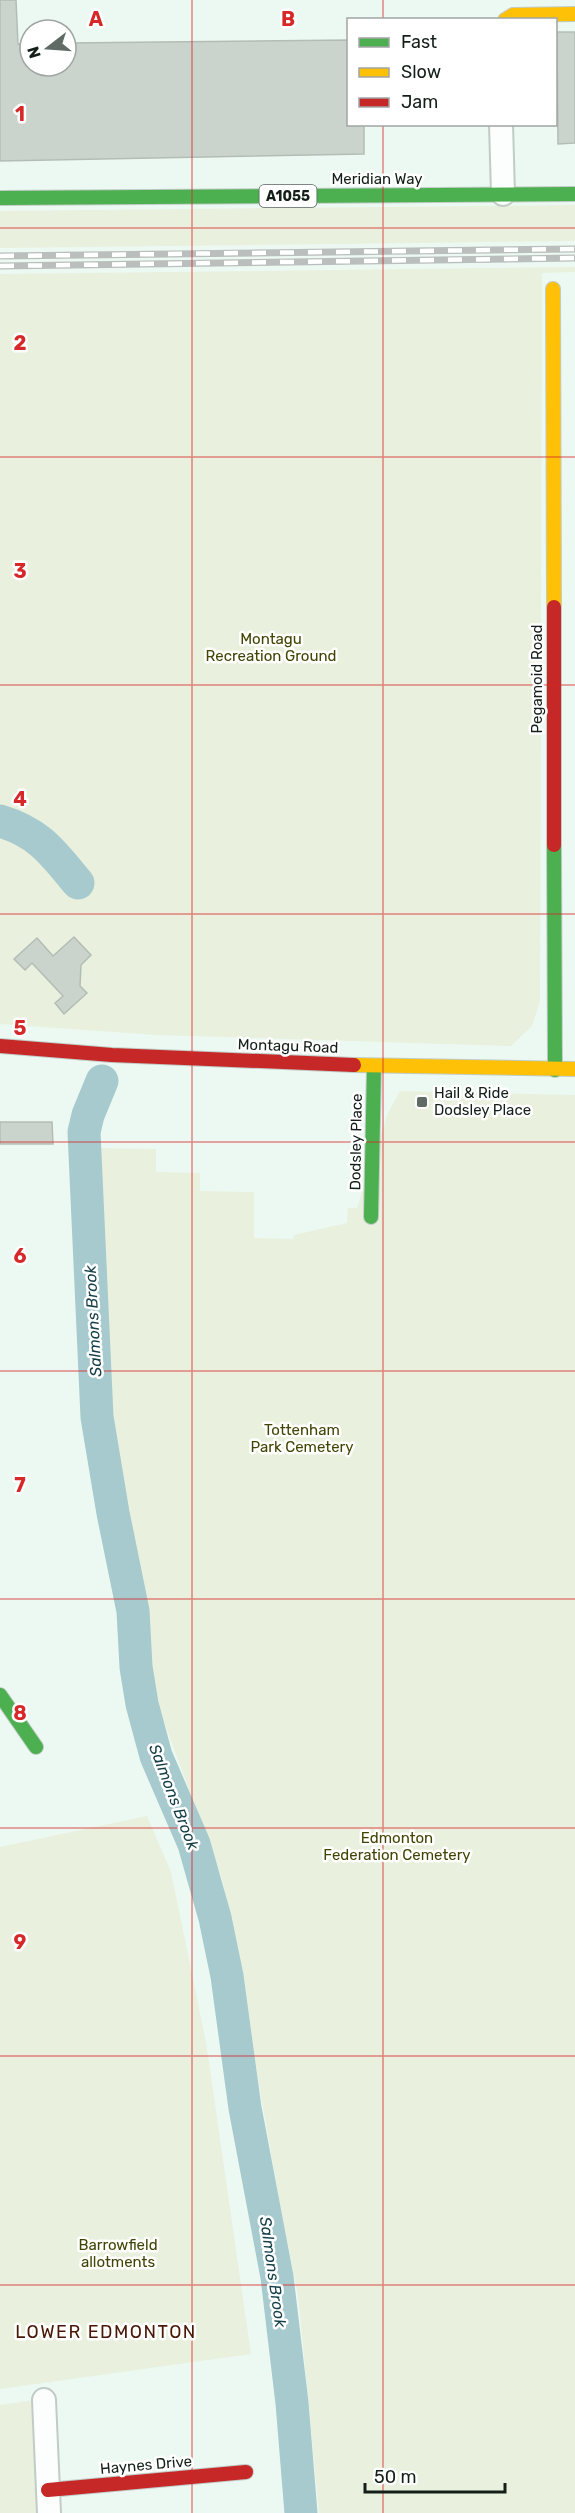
<svg xmlns="http://www.w3.org/2000/svg" width="575" height="2513" viewBox="0 0 575 2513" font-family="Rubik,sans-serif">
	<rect width="100%" height="100%" fill="#ecf9f2"/>
	<g fill="#e9f0dd">
		<polygon points="575,205 575,241 0,248 0,211"/>
		<polygon points="575,267 575,272 542,273 540,1001 532,1026 511,1046 157,1035 0,1024 0,274"/>
		<polygon points="400,1091 575,1095 575,2513 319,2513 298,2295 282,2217 257,2073 244,1978 222,1879 159,1708 153,1673 141,1672 137,1610 121,1538 103,1419 90,1148 156,1149 156,1172 200,1173 200,1191 254,1192 254,1238 293,1239 294,1235 347,1223 348,1208 357,1208 388,1113"/>
		<polygon points="147,1816 171,1872 206,2042 251,2354 0,2389 0,1847"/>
		<polygon points="35,2400 40,2513 0,2513 0,2405"/>
	</g>
	<g fill="none" stroke-linecap="round" stroke-linejoin="round">
		<g stroke="#a6cace" stroke-width="33">
			<path d="M0,821C40,833 53,853 78,883"/>
			<polyline points="102,1081 88,1115 84,1132 97,1417 113,1513 133,1611 136,1667 142,1704 156,1756 194,1844 215,1918 227,1976 245,2108 277,2277 292,2403 301,2513"/>
		</g>
	</g>
	<g fill="#cad4cc" stroke="#b4bdb5" stroke-width="1.5">
		<polygon points="0,0 16,0 18,44 30,44 30,66 66,66 66,43 348,40 348,124 364,124 364,154 0,161"/>
		<polygon points="557,32 575,32 575,143 558,144"/>
		<polygon points="74,937 91,955 81,965 80,986 87,993 64,1014 55,1003 63,996 32,963 25,970 14,959 37,938 53,956"/>
		<polygon points="0,1122 52,1122 53,1144 0,1144"/>
	</g>
	<g fill="none" stroke-linecap="round" stroke-linejoin="round">
		<defs>
			<g id="street">
				<polyline points="501,124 503,194"/>
				<polyline points="44,2400 49,2513"/>
			</g>
			<g id="fast">
				<polyline points="0,198 575,194"/>
				<polyline points="554,845 555,1070"/>
				<polyline points="371,1217 374,1066"/>
				<polyline points="0,1695 36,1747"/>
			</g>
			<g id="slow">
				<polyline points="505,20 513,15 575,14"/>
				<polyline points="553,289 554,607"/>
				<polyline points="354,1065 574,1069"/>
			</g>
			<g id="jam">
				<polyline points="554,607 554,845"/>
				<polyline points="0,1046 112,1055 354,1065"/>
				<polyline points="48,2490 246,2472"/>
			</g>
		</defs>
		<use href="#street" stroke="#c1ccc6" stroke-width="26"/>
		<use href="#fast" stroke="#c1ccc6" stroke-width="16"/>
		<use href="#slow" stroke="#c1ccc6" stroke-width="16"/>
		<use href="#jam" stroke="#c1ccc6" stroke-width="16"/>
		<use href="#street" stroke="#fcfefd" stroke-width="22"/>
		<use href="#fast" stroke="#4caf50" stroke-width="14"/>
		<use href="#slow" stroke="#ffc107" stroke-width="14"/>
		<use href="#jam" stroke="#c62828" stroke-width="14"/>
		<defs>
			<g id="rail">
				<polyline points="0,256 575,249"/>
				<polyline points="0,266 575,258"/>
			</g>
		</defs>
		<use href="#rail" stroke="#babebc" stroke-width="7"/>
		<use href="#rail" stroke="#fff" stroke-width="4.5" stroke-dasharray="14" stroke-linecap="butt"/>
	</g>
	<path fill="none" stroke="#d62828" stroke-width="1.5" stroke-opacity="0.55" d="M192,0V2513M383,0V20M383,124V2513M0,228H575M0,457H575M0,685H575M0,914H575M0,1142H575M0,1371H575M0,1599H575M0,1828H575M0,2056H575M0,2285H575"/>
	<rect fill="#606b65" stroke="#fff" stroke-width="2" x="416" y="1096" width="12" height="12" rx="3"/>
	<g text-anchor="middle" dominant-baseline="central" stroke-width="5" stroke-linejoin="round" paint-order="stroke">
		<rect fill="#fff" stroke="#5a625e" stroke-width="1.5" x="259.5" y="185" width="57" height="22" rx="4.5"/>
		<g font-size="14" font-weight="bold" fill="#141f19">
			<text x="288" y="196">A1055</text>
		</g>
		<g font-size="15" fill="#141f19" stroke="#fff">
			<text x="377" y="179">Meridian Way</text>
			<text transform="translate(537 679) rotate(-90)">Pegamoid Road</text>
			<text transform="translate(288 1046) rotate(2)">Montagu Road</text>
			<text transform="translate(356 1142) rotate(-89)">Dodsley Place</text>
			<text transform="translate(146 2465) rotate(-5)">Haynes Drive</text>
		</g>
		<g font-size="15" fill="#414403" stroke="#fff">
			<text x="271" y="639">Montagu<tspan x="271" dy="17">Recreation Ground</tspan></text>
			<text x="302" y="1430">Tottenham<tspan x="302" dy="17">Park Cemetery</tspan></text>
			<text x="397" y="1838">Edmonton<tspan x="397" dy="17">Federation Cemetery</tspan></text>
			<text x="118" y="2245">Barrowfield<tspan x="118" dy="17">allotments</tspan></text>
		</g>
		<g font-size="15" fill="#141f19" stroke="#fff" text-anchor="start">
			<text x="434" y="1093">Hail &amp; Ride<tspan x="434" dy="17">Dodsley Place</tspan></text>
		</g>
		<g font-size="16" font-style="italic" fill="#133e46" stroke="#fff">
			<text transform="translate(93 1321) rotate(-93)">Salmons Brook</text>
			<text transform="translate(174 1797) rotate(69)">Salmons Brook</text>
			<text transform="translate(273 2272) rotate(82)">Salmons Brook</text>
		</g>
		<g font-size="18" letter-spacing="1.5" fill="#481705" stroke="#fff">
			<text x="106" y="2332">LOWER EDMONTON</text>
		</g>
	</g>
	<g font-size="20" text-anchor="middle" font-weight="bold" fill="#d62828" stroke="#fff" stroke-width="5" stroke-linejoin="round" paint-order="stroke">
		<text x="96" y="26">A</text>
		<text x="288" y="26">B</text>
		<text x="20" y="121">1</text>
		<text x="20" y="350">2</text>
		<text x="20" y="578">3</text>
		<text x="20" y="806">4</text>
		<text x="20" y="1035">5</text>
		<text x="20" y="1263">6</text>
		<text x="20" y="1492">7</text>
		<text x="20" y="1720">8</text>
		<text x="20" y="1949">9</text>
	</g>
	<rect x="347" y="18" width="210" height="108" fill="#ffffff" stroke="#a1a5a3" stroke-width="1.5"/>
	<rect x="359" y="38" width="30" height="9" fill="#4caf50" stroke="#a1a5a3" stroke-width="1.5"/>
	<text x="401" y="48" font-size="18" fill="#141f19">Fast</text>
	<rect x="359" y="68" width="30" height="9" fill="#ffc107" stroke="#a1a5a3" stroke-width="1.5"/>
	<text x="401" y="78" font-size="18" fill="#141f19">Slow</text>
	<rect x="359" y="98" width="30" height="9" fill="#c62828" stroke="#a1a5a3" stroke-width="1.5"/>
	<text x="401" y="108" font-size="18" fill="#141f19">Jam</text>
	<g transform="translate(48 48) rotate(253)"><circle r="28" fill="#ffffff" stroke="#a1a5a3" stroke-width="1.5"/>
	<path d="M0-4.5L10 22L0 15L-10 22Z" fill="#606b65"/>
	<text y="-9" font-size="16" font-weight="bold" text-anchor="middle" fill="#141f19">N</text>
	</g>
	<path d="M365 2483v9h140v-9" fill="none" stroke="#141f19" stroke-width="3"/>
	<text x="374" y="2483" font-size="18" fill="#141f19" stroke="#ffffff" stroke-width="4.5" paint-order="stroke">50 m</text>
</svg>
